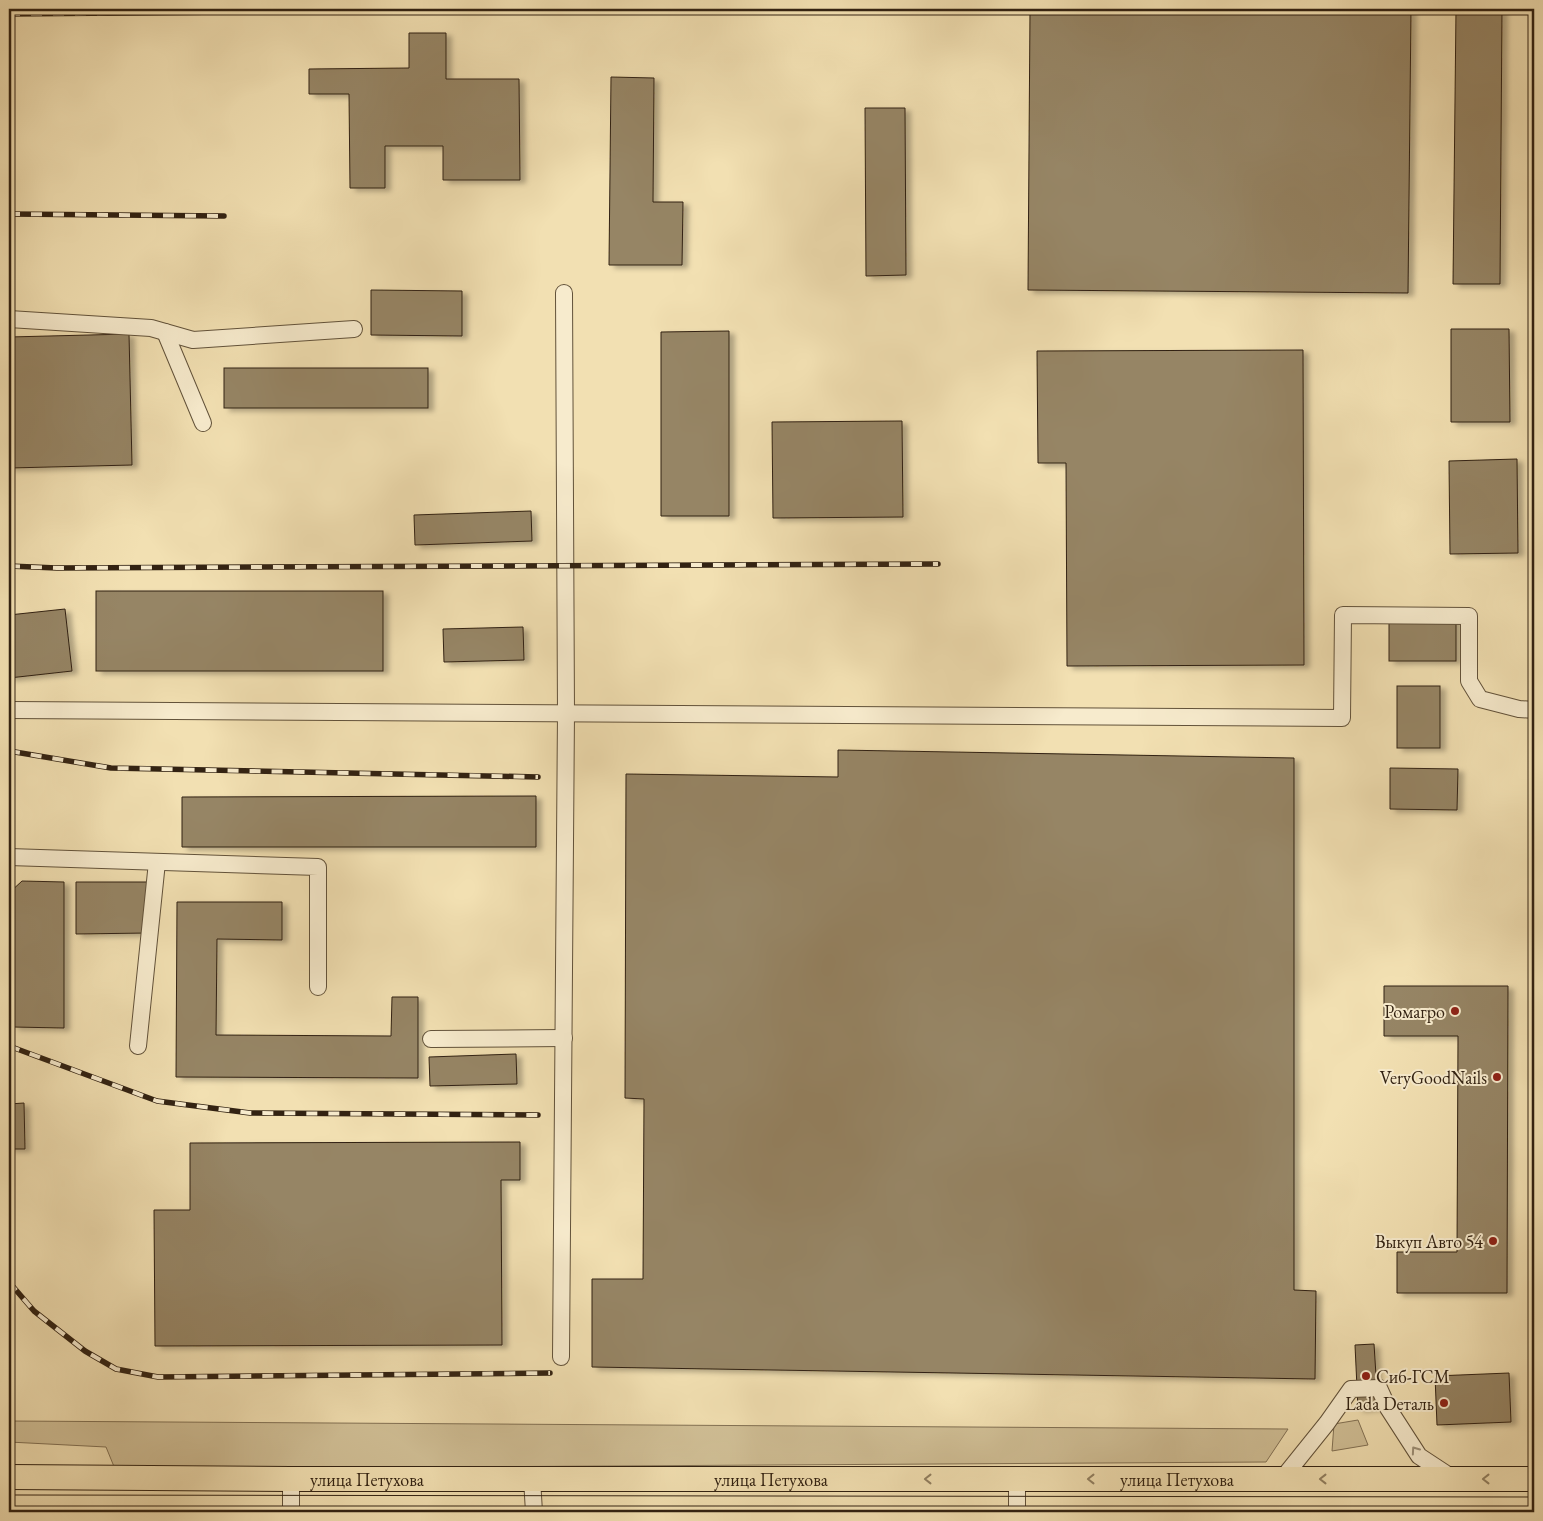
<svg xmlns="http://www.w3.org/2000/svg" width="1543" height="1521" viewBox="0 0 1543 1521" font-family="'EB Garamond',serif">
	<defs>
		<filter id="shadow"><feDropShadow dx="5.5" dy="3" stdDeviation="2.5" flood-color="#0004"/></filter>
	</defs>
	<rect width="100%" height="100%" fill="#f2e0b2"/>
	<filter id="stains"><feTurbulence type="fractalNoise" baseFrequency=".004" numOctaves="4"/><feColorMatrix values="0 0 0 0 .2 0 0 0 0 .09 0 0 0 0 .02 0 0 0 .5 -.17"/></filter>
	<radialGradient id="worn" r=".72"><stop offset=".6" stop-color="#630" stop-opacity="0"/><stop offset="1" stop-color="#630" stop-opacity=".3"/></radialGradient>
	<g fill="#d1c097" stroke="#827154">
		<polygon points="1358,1420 1368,1445 1332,1451 1334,1424"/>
		<polygon points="9,1421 1288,1429 1266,1462 115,1469 106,1447 9,1442"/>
	</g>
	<g fill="#968565" stroke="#322212" filter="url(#shadow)">
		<polygon points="1030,9 1411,9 1408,293 1028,290"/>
		<polygon points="1456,9 1502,9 1500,284 1453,284"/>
		<polygon points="409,33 446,33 446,79 519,79 520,180 443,180 443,146 385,146 385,188 350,188 349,94 309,94 309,69 409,68"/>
		<polygon points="611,77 654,78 653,202 683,202 682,265 609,265"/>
		<polygon points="865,108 905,108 906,275 866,276"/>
		<polygon points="371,290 462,291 462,336 371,335"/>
		<polygon points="1451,329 1509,329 1510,422 1451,422"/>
		<polygon points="729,331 729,516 661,516 661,332"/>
		<polygon points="129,334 132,465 9,468 9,337"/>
		<polygon points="1303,350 1304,665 1067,666 1066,463 1038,463 1037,351"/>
		<rect x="224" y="368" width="204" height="40"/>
		<polygon points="902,421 903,517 773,518 772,422"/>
		<polygon points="1517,459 1518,553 1450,554 1449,461"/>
		<polygon points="531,511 532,541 415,545 414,515"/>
		<rect x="96" y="591" width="287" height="80"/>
		<polygon points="65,609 72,671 9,678 9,615"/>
		<rect x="1389" y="618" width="67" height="43"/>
		<polygon points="523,627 524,660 444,662 443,629"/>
		<rect x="1397" y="686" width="43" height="62"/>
		<polygon points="838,750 1294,758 1294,1290 1316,1291 1315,1379 592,1367 592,1279 643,1279 644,1099 625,1098 626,774 838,777"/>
		<polygon points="1390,768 1458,769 1457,810 1390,809"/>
		<polygon points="536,796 536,847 182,847 182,797"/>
		<polygon points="22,881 64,882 64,1028 13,1027 12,930 9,930 9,893"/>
		<polygon points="76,882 147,882 147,933 76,934"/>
		<polygon points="177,902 282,902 282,940 217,939 216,1035 391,1036 392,997 418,997 418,1078 176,1077"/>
		<polygon points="1384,986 1508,986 1507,1293 1397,1293 1397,1252 1457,1252 1458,1036 1384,1036"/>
		<polygon points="516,1054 517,1084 430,1086 429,1057"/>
		<polygon points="24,1103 25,1149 9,1149 9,1104"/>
		<polygon points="520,1142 520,1180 501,1180 502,1345 155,1346 154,1210 190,1210 190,1143"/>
		<polygon points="1374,1344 1378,1407 1358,1409 1355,1345"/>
		<polygon points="1509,1373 1511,1422 1437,1425 1435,1376"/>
	</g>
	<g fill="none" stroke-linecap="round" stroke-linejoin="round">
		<defs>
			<g id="minor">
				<polyline points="9,319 151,328 193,340 354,329"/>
				<polyline points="165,332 203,423"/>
				<polyline points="9,710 1342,718 1343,615 1469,616 1469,681 1480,699 1519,709 1534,710"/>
				<polyline points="9,857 318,867 318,987"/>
				<polyline points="431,1039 564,1038"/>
				<polyline points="138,1046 157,862"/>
				<polyline points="561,1357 566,713 564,293"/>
				<polyline points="291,1479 291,1512"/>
				<polyline points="532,1479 534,1512"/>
				<polyline points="1282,1479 1327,1423 1351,1389 1379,1388 1388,1408 1419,1456 1454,1479"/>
				<polyline points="1017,1512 1017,1479"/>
			</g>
			<g id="highway">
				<path id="s1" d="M9,1477L291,1479H1534"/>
			</g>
		</defs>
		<use href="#minor" stroke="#62523a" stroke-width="18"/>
		<use href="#highway" stroke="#322212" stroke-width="26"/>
		<use href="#minor" stroke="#f7ebcd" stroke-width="16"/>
		<use href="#highway" stroke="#f2e0b2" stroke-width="24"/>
		<g stroke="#322212" stroke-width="1">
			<polyline points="9,1495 1534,1497"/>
			<polyline points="9,1507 1534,1509"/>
		</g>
		<defs>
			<g id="rail">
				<polyline points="9,14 232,12 263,9"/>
				<polyline points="9,214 224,216"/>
				<polyline points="9,566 57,568 938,564"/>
				<polyline points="9,751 111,768 538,777"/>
				<polyline points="9,1046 157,1101 250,1113 538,1115"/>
				<polyline points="9,1282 34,1311 85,1351 116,1369 158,1377 550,1373"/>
			</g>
		</defs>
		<use href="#rail" stroke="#322212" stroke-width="5.5"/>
		<use href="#rail" stroke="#f7ebcd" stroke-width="4" stroke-dasharray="11" stroke-linecap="butt"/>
	</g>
	<defs><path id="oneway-chevron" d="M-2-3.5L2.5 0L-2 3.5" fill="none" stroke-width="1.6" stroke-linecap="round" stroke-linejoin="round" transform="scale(1.25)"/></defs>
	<use stroke="#9e9179" href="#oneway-chevron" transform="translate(1415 1450) rotate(-125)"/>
	<g stroke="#928162">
		<use href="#oneway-chevron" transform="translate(928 1479) rotate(180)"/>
		<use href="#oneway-chevron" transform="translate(1091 1479) rotate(180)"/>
		<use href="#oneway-chevron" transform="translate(1323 1479) rotate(180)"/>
		<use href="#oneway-chevron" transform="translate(1486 1479) rotate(-180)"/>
	</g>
	<g fill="#8f2418" stroke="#f7ebcd" stroke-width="2">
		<circle cx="1455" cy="1011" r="5"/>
		<circle cx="1497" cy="1077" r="5"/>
		<circle cx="1493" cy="1241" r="5"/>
		<circle cx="1366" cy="1376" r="5"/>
		<circle cx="1444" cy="1403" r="5"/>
	</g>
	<g text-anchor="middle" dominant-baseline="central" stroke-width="4" stroke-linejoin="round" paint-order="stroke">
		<g font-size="18" fill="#322212" stroke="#f7ebcd" text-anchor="end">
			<text x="1445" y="1011">Ромагро</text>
			<text x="1487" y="1077">VeryGoodNails</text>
			<text x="1483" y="1241">Выкуп Авто 54</text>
			<text x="1376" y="1376" text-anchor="start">Сиб-ГСМ</text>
			<text x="1434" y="1403">Lada Dеталь</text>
		</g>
		<g font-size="18" fill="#322212" stroke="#f7ebcd">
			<text stroke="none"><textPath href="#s1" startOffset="358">улица Петухова</textPath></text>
			<text stroke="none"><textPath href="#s1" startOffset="762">улица Петухова</textPath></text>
			<text stroke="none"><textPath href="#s1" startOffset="1168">улица Петухова</textPath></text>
		</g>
	</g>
	<rect width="1543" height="1521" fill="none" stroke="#f2e0b2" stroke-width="30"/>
	<rect x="10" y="10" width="1523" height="1501" fill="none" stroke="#322212" stroke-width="2.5"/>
	<rect x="15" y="15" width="1513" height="1491" fill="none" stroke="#322212"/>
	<rect width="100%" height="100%" filter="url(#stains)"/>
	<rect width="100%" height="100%" fill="url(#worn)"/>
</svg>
